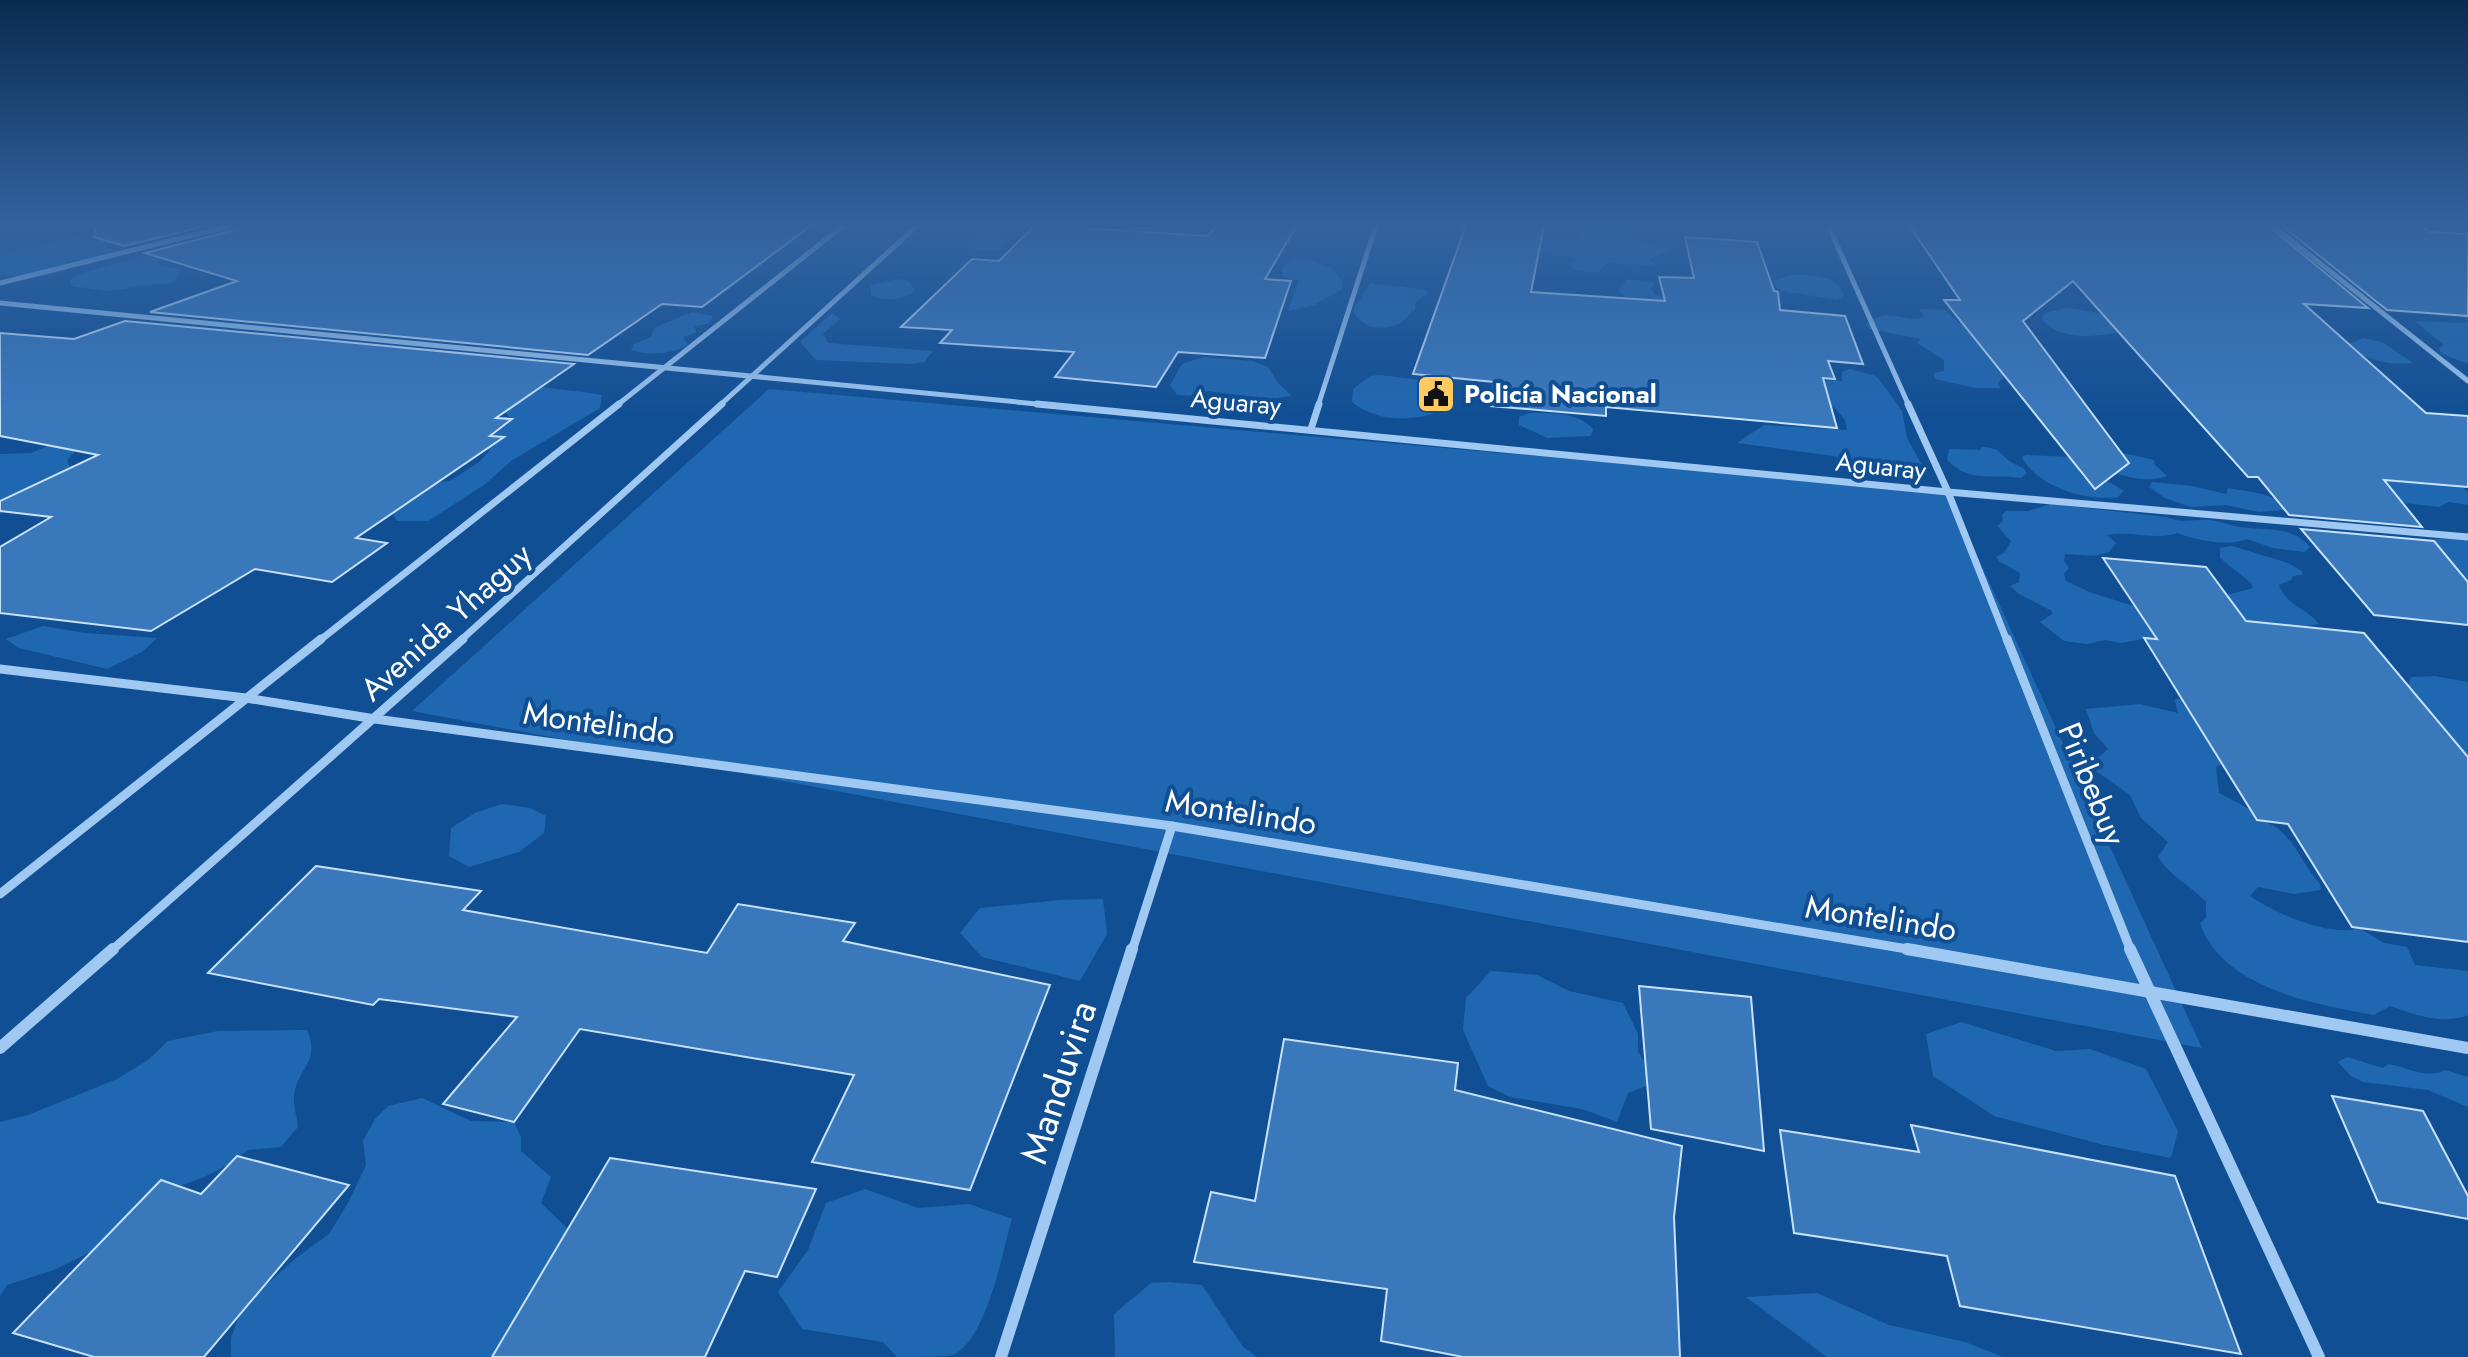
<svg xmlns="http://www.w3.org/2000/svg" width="2468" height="1357" viewBox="0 0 2468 1357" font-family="Jost,sans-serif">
	<rect width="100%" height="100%" fill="#114f94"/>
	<g fill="#2067b1">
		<path d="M1565,225H1718L1722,231L1643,228L1630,232L1642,241L1673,249L1649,259L1656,266L1607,263L1599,272L1578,271L1568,265L1579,259L1535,250L1538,240C1551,237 1567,243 1578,237L1579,232Z"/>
		<polygon points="978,234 999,234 1008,243 996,251 967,249 970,237"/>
		<polygon points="76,237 116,243 104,247 116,250 89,263 68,262 66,271 33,278 0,275 0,254"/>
		<polygon points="152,254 171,254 159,261 160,265 181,270 175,282 107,291 71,286 70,280 78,274"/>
		<polygon points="1306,259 1332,268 1343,282 1341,290 1314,305 1288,311 1299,281 1283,276 1283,267 1291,260"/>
		<path d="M1791,275C1811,275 1836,274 1844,295L1837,300L1782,291L1775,286L1774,281Z"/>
		<path d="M898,279L909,281L915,291C902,300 886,302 871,295V285Z"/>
		<polygon points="1627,279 1655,283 1651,289 1655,294 1700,304 1629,301 1618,290"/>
		<path d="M1370,283L1425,290L1428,293L1415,303V310C1408,314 1407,319 1400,323C1383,332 1360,329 1353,310Z"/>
		<path d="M2067,308C2086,311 2113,312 2123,331C2098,337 2060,342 2042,319L2045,313Z"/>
		<path d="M1919,309L1945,310L1959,323L1978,326L2004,377L1998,383L2001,388H1975L1935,379L1934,373L1944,371V360L1917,343L1921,339L1869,329L1866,324C1890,305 1902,324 1924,317Z"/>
		<path d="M692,312L713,316L709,324L695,326L696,333L683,337L688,345C672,354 648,356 631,350L634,344L651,337L654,328Z"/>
		<polygon points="832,313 840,319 823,334 828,343 933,351 924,362 911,364 816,360 800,342"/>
		<polygon points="2468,315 2468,364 2440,353 2439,348 2444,345 2415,321 2465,323 2468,322 2463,316"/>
		<path d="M2363,338L2382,342L2413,363C2388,366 2366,360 2347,345Z"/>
		<polygon points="1203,357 1253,361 1268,367 1278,383 1292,396 1271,399 1207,391 1200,396 1177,395 1170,385 1182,364"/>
		<polygon points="1850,369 1876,376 1888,391 1902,411 1907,438 1924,469 1913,476 1882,471 1833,456 1737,443 1764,425 1847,430 1845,420 1834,407 1804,402 1776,379 1842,381 1842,372"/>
		<path d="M1380,375L1421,380L1420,384L1438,388L1440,394L1456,401C1430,423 1379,425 1352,402L1353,389L1370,376Z"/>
		<path d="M536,385C558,391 579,390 602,395L600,408L511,461L484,485L428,521H397L392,512L426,483L450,481L479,462L490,450L479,447L512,420L504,411Z"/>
		<polygon points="769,389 1948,492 2202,1048 412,711"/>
		<path d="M1529,413C1551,413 1578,412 1593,429L1591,436L1547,438L1519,425V417Z"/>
		<polygon points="74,435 80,446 67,460 70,467 64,476 0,514 0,454 31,453"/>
		<path d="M1982,447C2001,448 1998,453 2011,462C2018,467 2022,465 2027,473L2021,478C1992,473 1970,484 1947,460L1949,449L1980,450Z"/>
		<path d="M2114,451L2154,460L2155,465L2167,476C2151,482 2132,479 2115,473Z"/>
		<path d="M2026,455L2071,457L2083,469L2079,471L2083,477L2104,479L2124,491L2118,497C2088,502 2037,487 2022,457Z"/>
		<polygon points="2297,460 2462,487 2468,492 2468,505 2449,502 2439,507 2405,503"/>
		<path d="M2152,482L2192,486L2226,494L2228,488C2246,492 2275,491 2285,510L2259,512L2226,505L2191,507L2165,498L2149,487Z"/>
		<path d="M2051,504L2166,517C2182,524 2193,519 2209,520C2220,521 2229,525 2240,527C2265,531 2292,525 2310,547L2305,552L2273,548L2247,539C2227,547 2196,540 2177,533C2159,541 2129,530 2107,535L2116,543L2109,552L2094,556L2065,554L2064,561L2069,568L2064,574L2066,581L2092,593L2150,611L2161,635L2122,643L2105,640L2087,644L2064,641L2040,622L2052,614V611L2019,594L2010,586L2019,582L2020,573L2000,562L1996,557L2004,553L2011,541L1997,526L2003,521L2002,515L2006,511H2028Z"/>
		<polygon points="2452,538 2468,540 2468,583 2411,541"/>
		<path d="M2232,546L2288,563L2302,571V575L2293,576L2291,580L2279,585C2286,605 2309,610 2319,624L2253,634L2227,601V595L2253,588L2251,583L2220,558V548Z"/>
		<polygon points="43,626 85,633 157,638 142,652 107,669 19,648 6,639"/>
		<polygon points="2435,676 2468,682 2468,759 2408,686 2411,677"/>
		<path d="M2188,695L2223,763L2216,767L2219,793L2251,810L2257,820C2291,825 2300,863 2320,884L2321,890L2294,894L2258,887L2250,896C2274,913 2331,938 2359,928L2384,943L2407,947L2415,965L2468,971V1015C2442,1025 2415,1015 2390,1006L2374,1015C2314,1004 2222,988 2200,923L2206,918V902C2189,884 2172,878 2158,857L2168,842L2141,818L2130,795L2093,769V762L2108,749L2094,733L2086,709L2140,704L2178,713L2175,700Z"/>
		<polygon points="502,804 530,808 546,816 544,833 519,852 469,867 449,856 451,828 475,813"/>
		<polygon points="1103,899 1107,934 1080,981 982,957 960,933 980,908 1060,900"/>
		<polygon points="1491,971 1537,975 1569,991 1623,1003 1638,1034 1638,1051 1657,1082 1628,1093 1617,1122 1582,1109 1510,1097 1488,1086 1463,1030 1466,998"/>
		<polygon points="1961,1022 2056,1051 2090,1049 2146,1069 2178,1131 2171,1158 2104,1145 1994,1116 1933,1076 1926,1034"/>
		<path d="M307,1030C321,1061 298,1068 294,1095C293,1105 297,1117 298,1127L281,1147L248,1150L228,1165L202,1178L141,1200L92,1251L54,1270L7,1285L0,1296V1122L28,1115L117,1079L148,1060L168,1041L218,1031Z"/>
		<path d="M2347,1057L2383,1068L2388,1064C2408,1067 2427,1080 2445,1070L2468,1077V1107L2428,1090L2363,1082L2351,1076L2338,1062Z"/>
		<polygon points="422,1098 471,1121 514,1122 521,1137 521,1151 551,1177 541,1203 568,1229 551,1271 519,1310 508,1344 498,1357 231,1357 231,1338 242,1307 296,1258 329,1234 348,1203 366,1165 363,1141 375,1119 388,1106"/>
		<path d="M865,1189L918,1208L969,1204L1012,1219C1002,1254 987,1339 953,1355C939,1357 912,1357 897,1357L883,1342L802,1329L778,1292L808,1250L826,1203Z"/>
		<polygon points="1168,1282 1202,1285 1243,1347 1257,1357 1115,1357 1114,1314 1151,1283"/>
		<polygon points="1817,1293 1889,1325 1965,1342 2003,1357 1827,1357 1746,1297"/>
	</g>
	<g fill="#3a78bc" stroke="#c7e1fd" stroke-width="2">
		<polygon points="96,225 210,225 124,246 94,237"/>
		<polygon points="239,225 812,225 702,307 662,304 588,355 150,312 237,281 145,253 235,230"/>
		<polygon points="1035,225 1208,236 1217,225 1297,225 1265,279 1291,281 1265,358 1178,352 1156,387 1055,377 1074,352 940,343 952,330 901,327 972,259 999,261"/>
		<polygon points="1466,225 1544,225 1531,292 1665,301 1659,277 1694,278 1685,237 1757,242 1774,291 1778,292 1780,310 1845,316 1863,364 1828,361 1835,379 1823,378 1837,428 1606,407 1606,416 1491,406 1494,382 1413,374"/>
		<polygon points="1909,225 2267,225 2368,308 2304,304 2426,413 2468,416 2468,487 2384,480 2422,527 2289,515 2258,477 2248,477 2073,281 2023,321 2129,463 2095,489 1944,300 1960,300"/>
		<polygon points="2281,225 2421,225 2429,232 2468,234 2468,316 2387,310"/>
		<polygon points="125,321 574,364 496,418 512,419 490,436 504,437 356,538 387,543 332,582 255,569 151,631 0,613 0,547 51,517 0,511 0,501 98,455 0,436 0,333 74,339"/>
		<polygon points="2301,529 2434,541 2468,582 2468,625 2374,615"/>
		<polygon points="2103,558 2206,567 2246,621 2364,633 2468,757 2468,942 2352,927 2288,824 2257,820 2144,638 2157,639"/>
		<polygon points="316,866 481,891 463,910 707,953 738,904 855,923 843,941 1050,985 970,1190 812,1162 854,1075 580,1029 514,1122 443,1104 517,1017 379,999 373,1005 208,973"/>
		<polygon points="1639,986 1751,997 1764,1151 1651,1129"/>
		<polygon points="1284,1039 1458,1063 1455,1090 1682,1146 1674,1217 1680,1357 1463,1357 1381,1341 1387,1289 1194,1262 1211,1192 1255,1201"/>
		<polygon points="2332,1096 2423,1111 2468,1196 2468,1219 2378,1202"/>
		<polygon points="1911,1125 2175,1176 2241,1354 1960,1306 1947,1256 1794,1233 1780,1130 1919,1152"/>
		<polygon points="237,1156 349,1185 204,1357 94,1357 13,1333 161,1180 201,1194"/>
		<polygon points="610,1158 816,1189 777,1277 745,1271 705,1357 492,1357"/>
	</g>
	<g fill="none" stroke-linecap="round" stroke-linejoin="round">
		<g stroke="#9fc8f3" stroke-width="5">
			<polyline points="1828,225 1909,406"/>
			<polyline points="2272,225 2468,381"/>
			<polyline points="0,283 234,225"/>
			<polyline points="0,303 1058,406"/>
			<polyline points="616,406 844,225"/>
			<polyline points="719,406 918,225"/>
			<polyline points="1318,406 1376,225"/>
		</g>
		<g stroke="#9fc8f3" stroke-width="7">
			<polyline points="1037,404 1948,492 2468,537"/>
			<polyline points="1908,404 1948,492 2007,641"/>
			<polyline points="1311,429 1319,404"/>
			<polyline points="319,641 619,404"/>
			<polyline points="460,641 722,404"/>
		</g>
		<g stroke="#9fc8f3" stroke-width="9">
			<polyline points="2007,639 2131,951"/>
			<polyline points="0,669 246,698 375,719 1172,826 1919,951"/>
			<polyline points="0,894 321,639"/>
			<polyline points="111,951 463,639"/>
			<polyline points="1132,951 1172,826"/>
		</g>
		<g stroke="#9fc8f3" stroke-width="12">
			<polyline points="1907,949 2468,1048"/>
			<polyline points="2130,949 2319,1357"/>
			<polyline points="0,1048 113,949"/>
			<polyline points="1001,1357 1132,949"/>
		</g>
	</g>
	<linearGradient id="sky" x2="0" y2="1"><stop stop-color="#092b51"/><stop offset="0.54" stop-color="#32639f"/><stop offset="1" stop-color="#32639f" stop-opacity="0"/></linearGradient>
	<rect width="2468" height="415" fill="url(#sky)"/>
	<defs>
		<symbol id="civic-square" viewBox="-11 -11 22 22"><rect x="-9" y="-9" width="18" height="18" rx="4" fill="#ffcb61" stroke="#114f94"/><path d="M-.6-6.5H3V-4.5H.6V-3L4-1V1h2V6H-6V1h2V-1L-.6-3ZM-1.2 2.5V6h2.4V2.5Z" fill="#111"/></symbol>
	</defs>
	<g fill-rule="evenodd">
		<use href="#civic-square" x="1414" y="372" width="44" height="44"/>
	</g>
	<g text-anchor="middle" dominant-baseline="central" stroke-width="8" stroke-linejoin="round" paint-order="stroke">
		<g font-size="26" font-weight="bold" fill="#fff" stroke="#114f94" text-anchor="start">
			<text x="1464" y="394">Policía Nacional</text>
		</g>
		<g font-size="26" fill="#fff" stroke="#114f94">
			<text transform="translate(1236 402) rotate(5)">Aguaray</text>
			<text transform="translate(1881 466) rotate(6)">Aguaray</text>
		</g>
		<g font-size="32" fill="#fff" stroke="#114f94">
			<text transform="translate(446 622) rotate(-42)">Avenida Yhaguy</text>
			<text transform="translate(599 723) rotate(8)">Montelindo</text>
			<text transform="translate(2092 784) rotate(68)">Piribebuy</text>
			<text transform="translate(1241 812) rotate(9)">Montelindo</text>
			<text transform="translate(1881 918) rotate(9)">Montelindo</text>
		</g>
		<g font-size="38" fill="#fff" stroke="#114f94">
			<text transform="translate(1058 1082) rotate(-72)">Manduvira</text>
		</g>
	</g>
</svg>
